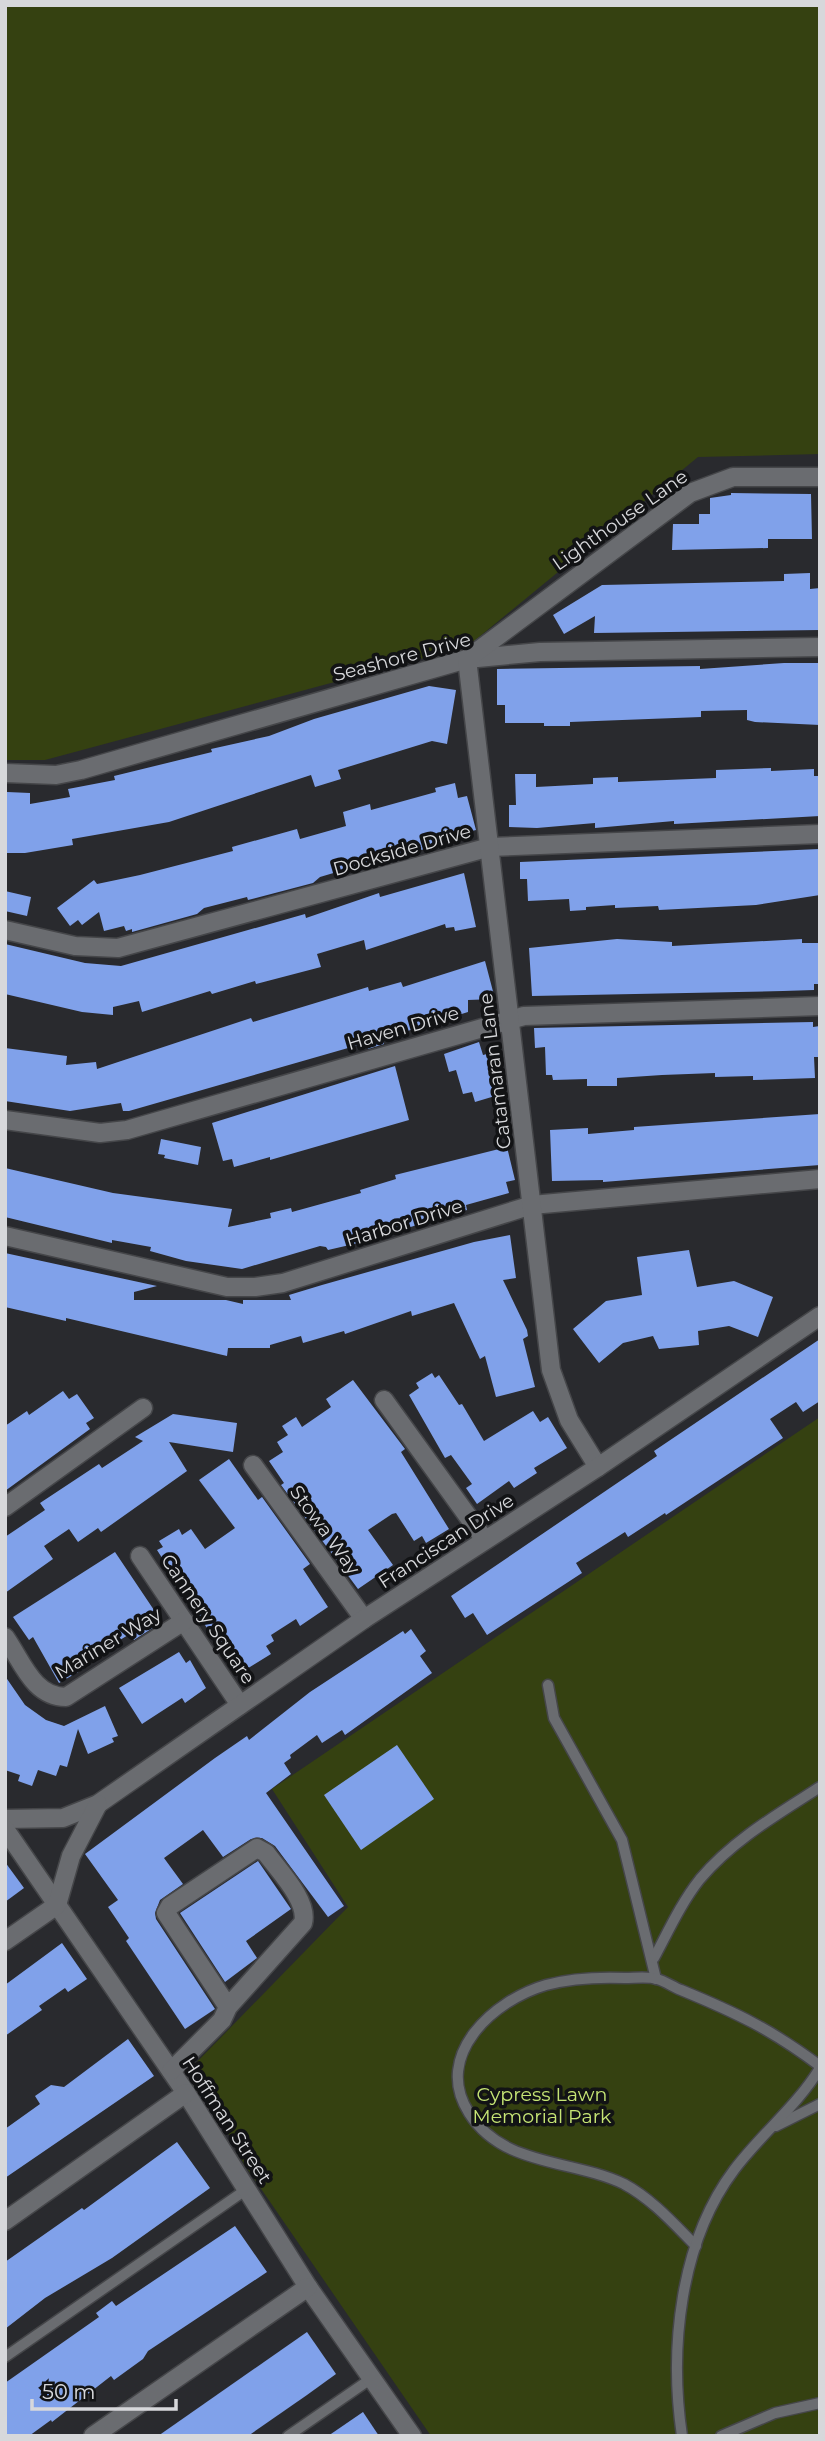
<svg xmlns="http://www.w3.org/2000/svg" width="825" height="2441" viewBox="0 0 825 2441" font-family="Montserrat,sans-serif">
	<rect width="100%" height="100%" fill="#292a2e"/>
	<g fill="#354111">
		<polygon points="5,5 820,5 820,454 698,457 468,646 45,760 5,760"/>
		<polygon points="820,1417 820,2436 431,2436 244,2164 193,2066 348,1907 272,1789"/>
	</g>
	<g fill="#80a1ea">
		<polygon points="731,493 811,494 812,539 768,539 768,548 672,550 673,524 699,524 699,514 710,514 710,498 731,495"/>
		<polygon points="810,573 810,589 820,588 820,630 594,633 595,616 564,634 553,615 602,585 784,581 784,574"/>
		<polygon points="784,663 820,663 820,725 755,722 747,720 747,710 701,711 701,717 570,722 570,726 544,726 544,723 505,723 505,705 497,705 497,669 700,666 700,669"/>
		<polygon points="429,686 456,690 447,744 432,741 338,770 341,779 315,787 311,775 169,822 72,839 73,845 25,853 5,853 7,792 30,793 30,804 70,797 68,789 115,780 114,776 212,752 211,749 269,736 314,719"/>
		<polygon points="771,768 771,771 814,769 814,776 820,776 820,816 674,824 674,821 595,828 595,823 537,828 509,827 509,805 516,805 515,774 536,774 536,787 593,784 593,778 618,777 618,782 716,778 716,770"/>
		<polygon points="455,783 458,798 467,796 476,830 468,832 469,838 357,866 320,877 313,883 248,900 247,897 204,908 197,914 132,932 132,929 126,931 124,926 104,931 99,912 82,925 78,920 70,926 57,908 94,880 97,884 140,875 233,851 232,847 297,829 300,839 346,826 343,812 370,804 371,810 436,792 435,788"/>
		<polygon points="820,849 820,895 756,905 659,910 658,906 615,908 615,905 586,907 586,910 570,911 569,899 528,901 527,879 520,879 520,862"/>
		<polygon points="464,873 476,927 455,931 454,927 446,928 445,924 366,950 364,940 317,954 321,967 256,984 255,981 212,994 210,991 142,1012 139,1001 113,1007 113,1015 82,1012 5,994 5,944 85,963 121,966 305,914 306,918 379,893 380,897"/>
		<polygon points="5,891 31,897 27,916 5,911"/>
		<polygon points="617,939 672,942 672,946 802,939 802,943 820,943 820,984 814,984 814,990 783,991 532,996 529,948"/>
		<polygon points="485,961 495,999 468,1000 468,1012 382,1039 384,1044 368,1049 367,1045 362,1044 129,1111 123,1111 121,1103 70,1111 5,1101 5,1048 67,1056 66,1065 96,1062 97,1069 251,1018 253,1022 368,987 369,991 401,982 403,987"/>
		<polygon points="813,1022 813,1027 820,1026 820,1057 814,1057 815,1078 753,1080 753,1076 715,1077 715,1073 662,1075 617,1078 617,1086 587,1086 587,1079 553,1080 552,1075 546,1075 545,1047 535,1048 534,1028"/>
		<polygon points="479,1042 483,1055 491,1053 499,1082 491,1084 495,1096 475,1102 472,1092 463,1094 456,1070 449,1072 444,1054"/>
		<polygon points="395,1066 409,1120 270,1160 270,1157 234,1167 232,1159 223,1161 212,1123"/>
		<polygon points="820,1114 820,1165 603,1182 603,1180 552,1181 550,1130 588,1128 588,1134 634,1130 634,1127"/>
		<polygon points="161,1139 201,1147 198,1165 164,1158 165,1155 158,1154"/>
		<polygon points="507,1147 515,1180 506,1182 509,1193 466,1205 467,1210 354,1244 328,1250 326,1247 320,1246 242,1269 186,1261 150,1251 151,1247 112,1240 112,1243 5,1217 5,1168 113,1193 232,1209 228,1227 271,1218 270,1213 291,1208 292,1212 361,1193 360,1190 396,1179 395,1175"/>
		<polygon points="510,1235 516,1278 503,1280 527,1330 528,1336 523,1339 535,1387 496,1397 485,1356 480,1359 454,1303 412,1316 411,1311 345,1334 344,1331 303,1343 301,1336 270,1345 270,1348 228,1348 227,1356 66,1318 66,1321 5,1307 5,1253 157,1286 134,1292 134,1300 226,1300 243,1304 243,1300 291,1300 289,1295 322,1285 474,1242"/>
		<polygon points="689,1250 697,1287 734,1281 773,1297 758,1337 729,1326 698,1331 699,1345 659,1349 653,1336 623,1343 599,1363 573,1329 606,1301 642,1295 637,1257"/>
		<polygon points="820,1339 820,1401 803,1412 796,1402 770,1419 783,1438 666,1515 665,1513 628,1537 625,1532 576,1563 582,1573 487,1635 473,1613 465,1618 451,1596 657,1456 654,1451"/>
		<polygon points="432,1373 435,1378 439,1375 459,1405 462,1404 484,1441 533,1411 540,1422 548,1417 567,1448 534,1468 537,1473 514,1488 509,1481 477,1504 466,1488 472,1484 451,1455 445,1458 409,1395 419,1388 416,1383"/>
		<polygon points="353,1380 405,1449 401,1452 449,1529 426,1543 422,1536 414,1541 396,1513 392,1514 368,1530 393,1565 358,1589 281,1485 284,1483 269,1461 283,1452 277,1442 288,1435 282,1426 296,1417 302,1427 331,1407 326,1399"/>
		<polygon points="63,1391 69,1399 77,1394 94,1418 86,1423 90,1429 5,1491 5,1426 27,1411 29,1415"/>
		<polygon points="173,1414 237,1423 233,1452 169,1442 187,1471 101,1532 98,1528 78,1542 69,1529 44,1546 53,1559 5,1593 5,1537 45,1510 40,1503 99,1464 102,1468 134,1447 143,1441 135,1437"/>
		<polygon points="229,1459 258,1500 262,1497 310,1564 303,1569 328,1607 300,1626 296,1619 271,1635 274,1641 266,1646 271,1654 237,1675 157,1550 163,1547 159,1541 179,1529 182,1535 191,1529 205,1549 235,1528 199,1480"/>
		<polygon points="115,1552 162,1622 134,1640 130,1634 113,1644 112,1641 83,1653 80,1658 85,1668 59,1683 33,1637 29,1640 13,1617"/>
		<polygon points="411,1629 426,1651 420,1656 432,1673 345,1735 342,1730 322,1743 317,1735 290,1755 291,1758 284,1763 291,1774 266,1793 344,1906 328,1917 275,1846 262,1838 251,1839 223,1857 203,1830 164,1858 183,1884 160,1900 155,1913 156,1919 215,2009 185,2029 126,1941 129,1938 108,1907 118,1900 85,1854 215,1758 247,1736 249,1740 310,1692 403,1631 405,1634"/>
		<polygon points="179,1652 186,1663 190,1660 206,1688 185,1703 182,1698 142,1724 119,1688"/>
		<polygon points="5,1676 25,1705 46,1720 64,1726 105,1706 118,1736 112,1738 114,1742 88,1754 78,1729 67,1767 60,1765 56,1776 38,1770 32,1786 18,1781 20,1775 5,1770"/>
		<polygon points="397,1745 434,1799 361,1850 324,1795"/>
		<polygon points="258,1861 291,1909 246,1941 257,1958 225,1982 180,1913"/>
		<polygon points="5,1862 24,1888 5,1902"/>
		<polygon points="62,1943 87,1979 68,1992 65,1988 39,2006 42,2010 5,2036 5,1985"/>
		<polygon points="128,2039 154,2076 5,2178 5,2129 40,2104 35,2096 51,2085 64,2087"/>
		<polygon points="177,2142 210,2188 112,2258 45,2298 5,2329 5,2262 82,2208 84,2210"/>
		<polygon points="235,2226 267,2272 148,2351 143,2359 114,2380 111,2376 52,2422 51,2420 29,2436 5,2436 5,2383 99,2317 96,2313 112,2301 116,2306"/>
		<polygon points="307,2332 336,2374 307,2395 248,2436 158,2436"/>
		<polygon points="363,2412 379,2436 328,2436"/>
	</g>
	<g fill="none" stroke-linecap="round" stroke-linejoin="round">
		<defs>
			<g id="service">
				<polyline points="548,1685 554,1718 622,1840 656,1979"/>
				<path d="M654,1958C668,1932 681,1903 700,1879C733,1840 778,1814 820,1787"/>
				<polyline points="776,2126 820,2104"/>
				<path d="M696,2246C674,2224 652,2199 624,2184C572,2159 503,2167 469,2113C432,2055 494,2000 546,1985C572,1978 599,1977 625,1978C635,1978 648,1976 657,1979C665,1981 673,1987 681,1990C737,2013 772,2030 820,2066"/>
				<polyline points="5,2357 247,2189"/>
				<polyline points="288,2436 372,2378"/>
				<path d="M682,2436C669,2348 680,2242 734,2170C761,2134 797,2106 820,2068"/>
				<polyline points="721,2436 775,2413 820,2403"/>
			</g>
			<g id="minor">
				<polyline points="5,773 56,775 81,770 467,659 540,652 820,647"/>
				<polyline points="5,930 75,946 118,948 490,847 820,834"/>
				<polyline points="5,1120 100,1133 127,1130 524,1016 820,1006"/>
				<polyline points="5,1236 227,1287 255,1287 283,1283 532,1205 820,1179"/>
				<polyline points="384,1400 485,1540"/>
				<polyline points="253,1465 364,1619"/>
				<polyline points="598,1467 569,1420 551,1370 467,659 690,493 733,477 820,477"/>
				<polyline points="5,1507 143,1408"/>
				<polyline points="140,1556 240,1705"/>
				<path d="M5,1637C22,1661 33,1697 66,1697L184,1621"/>
				<polyline points="5,1819 63,1818 98,1804 364,1619 598,1467 820,1316"/>
				<polyline points="5,1829 186,2093 308,2287 412,2436"/>
				<polyline points="5,1941 57,1905 71,1856 98,1804"/>
				<path d="M171,2071L222,2020L228,2007L303,1923C309,1901 278,1870 266,1853L257,1848L170,1906L166,1913L228,2007"/>
				<polyline points="5,2221 186,2093"/>
				<polyline points="93,2436 308,2287"/>
			</g>
		</defs>
		<use href="#service" stroke="#454649" stroke-width="13"/>
		<use href="#minor" stroke="#454649" stroke-width="21"/>
		<use href="#service" stroke="#6a6c70" stroke-width="10"/>
		<use href="#minor" stroke="#6a6c70" stroke-width="18"/>
	</g>
	<g text-anchor="middle" dominant-baseline="central" stroke-width="7" stroke-linejoin="round" paint-order="stroke">
		<g font-size="19" fill="#d7d8db" stroke="#121315">
			<text transform="translate(620 520) rotate(-35)">Lighthouse Lane</text>
			<text transform="translate(402 657) rotate(-15)">Seashore Drive</text>
			<text transform="translate(402 850) rotate(-16)">Dockside Drive</text>
			<text transform="translate(403 1028) rotate(-16)">Haven Drive</text>
			<text transform="translate(495 1071) rotate(-97)">Catamaran Lane</text>
			<text transform="translate(404 1223) rotate(-17)">Harbor Drive</text>
			<text transform="translate(325 1530) rotate(54)">Stowa Way</text>
			<text transform="translate(446 1541) rotate(-33)">Franciscan Drive</text>
			<text transform="translate(208 1619) rotate(56)">Cannery Square</text>
			<text transform="translate(108 1643) rotate(-31)">Mariner Way</text>
			<text transform="translate(227 2120) rotate(57)">Hoffman Street</text>
		</g>
		<g font-size="19" fill="#c7e675" stroke="#121315">
			<text x="542" y="2094">Cypress Lawn<tspan x="542" dy="22">Memorial Park</tspan></text>
		</g>
	</g>
	<rect width="825" height="2441" fill="none" stroke="#d7d8db" stroke-width="14"/>
	<path d="M32 2399v10h144v-10" fill="none" stroke="#d7d8db" stroke-width="3.5"/>
	<text x="42" y="2399" font-size="21" fill="#d7d8db" stroke="#121315" stroke-width="5" paint-order="stroke">50 m</text>
</svg>
